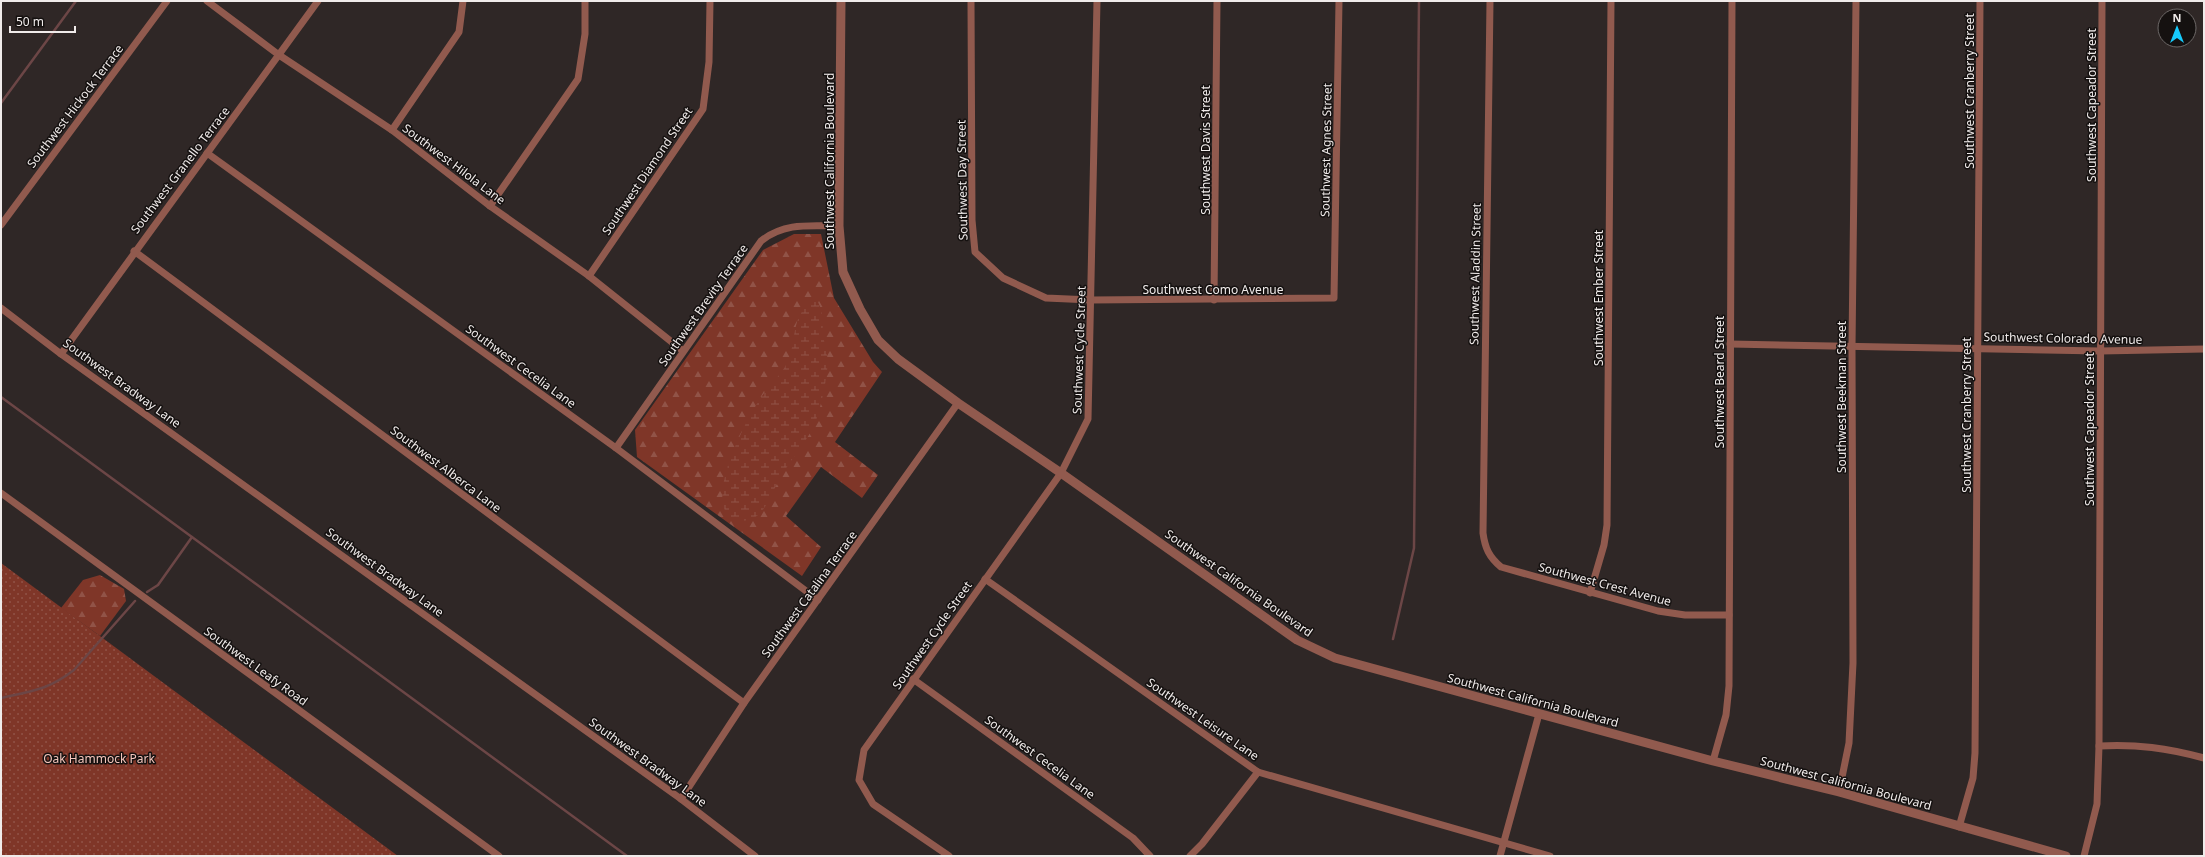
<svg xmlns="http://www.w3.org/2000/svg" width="2205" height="857" viewBox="0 0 2205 857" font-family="'Noto Sans',sans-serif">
	<defs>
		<pattern id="green-dots" width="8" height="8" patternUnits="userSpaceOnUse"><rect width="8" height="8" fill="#7f3628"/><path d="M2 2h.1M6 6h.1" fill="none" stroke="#915347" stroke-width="1.8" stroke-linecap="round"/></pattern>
		<pattern id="forest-firs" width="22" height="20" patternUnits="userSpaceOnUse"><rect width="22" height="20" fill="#7f3628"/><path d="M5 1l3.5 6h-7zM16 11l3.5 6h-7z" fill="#915347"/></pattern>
		<pattern id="wetland-marsh" width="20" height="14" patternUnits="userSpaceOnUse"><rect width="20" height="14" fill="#7f3628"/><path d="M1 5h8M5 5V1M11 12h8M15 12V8" fill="none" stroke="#915347"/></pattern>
	</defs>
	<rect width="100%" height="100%" fill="#2f2726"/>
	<polygon fill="url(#green-dots)" points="1,563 398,856 1,856"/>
	<g fill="url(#forest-firs)">
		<polygon points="794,234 821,234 834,298 873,362 882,372 835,442 878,475 862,498 821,467 786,516 821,547 802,576 637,457 635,430 763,250"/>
		<polygon points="100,575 124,589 126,601 100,636 61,608 83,580"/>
	</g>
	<path fill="url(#wetland-marsh)" d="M813,301L818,302C823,312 822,320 823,331C823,340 826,347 827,355C830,369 820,413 814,426C804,446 788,462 778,482C769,498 761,528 735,519C700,507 747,418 760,399C768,386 780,377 787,363C798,341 789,317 813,301Z"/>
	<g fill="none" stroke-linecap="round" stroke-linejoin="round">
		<g stroke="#6c4646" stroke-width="2.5">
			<polyline points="1,103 76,1"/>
			<polyline points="1,397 627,856"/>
			<polyline points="147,592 158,585 192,537"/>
			<polyline points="1393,639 1414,548 1419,1"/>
			<path d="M1,698C32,691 48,690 74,670L135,601"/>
		</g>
		<g stroke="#915a4e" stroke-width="7">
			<polyline points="207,1 279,55 392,130 490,206 589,276 683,351"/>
			<polyline points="971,1 972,220 975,252 1003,278 1046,298 1091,300 1334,298 1339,1"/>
			<path d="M1490,1L1483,533C1485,548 1489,557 1501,567L1658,611L1685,615H1729"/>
			<polyline points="392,130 459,32 463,1"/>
			<polyline points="207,153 616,448 818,600"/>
			<polyline points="490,206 578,79 585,34 585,1"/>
			<polyline points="1,225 167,1"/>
			<polyline points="134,251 744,703"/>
			<polyline points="589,276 703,109 709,62 710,1"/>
			<polyline points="1214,300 1217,1"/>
			<polyline points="1,308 61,354 681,799 755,856"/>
			<polyline points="1730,344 2100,351 2204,349"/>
			<polyline points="61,354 318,1"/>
			<path d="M616,448L761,241C785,222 810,226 839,226"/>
			<polyline points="1,493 499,856"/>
			<polyline points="985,579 1258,772 1550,856"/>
			<polyline points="1590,593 1604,545 1607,525 1611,1"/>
			<polyline points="913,679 1133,838 1150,856"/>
			<path d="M2099,746C2137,744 2167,748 2204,758"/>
			<polyline points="1713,761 1726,715 1729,686 1732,1"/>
			<polyline points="1839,792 1849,743 1853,663 1852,347 1856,1"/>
			<polyline points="681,799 744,703 958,403"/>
			<polyline points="1959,827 1973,778 1975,753 1980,1"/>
			<polyline points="949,856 873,804 859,780 864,750 1061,473 1088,419 1097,1"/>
			<polyline points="1190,856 1202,844 1258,772"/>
			<polyline points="1500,856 1539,714"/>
			<polyline points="2084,856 2097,804 2099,746 2102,1"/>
		</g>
		<polyline stroke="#915a4e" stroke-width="9" points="841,1 839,226 843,272 860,309 878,340 898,359 958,403 1061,473 1297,640 1335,658 1713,761 1839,792 2066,856"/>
	</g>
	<g text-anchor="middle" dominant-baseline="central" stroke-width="3" stroke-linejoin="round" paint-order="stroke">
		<g font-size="12" fill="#f0ebea" stroke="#151110">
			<text transform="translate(1969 91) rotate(-90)">Southwest Cranberry Street</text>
			<text transform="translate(2091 105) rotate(-90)">Southwest Capeador Street</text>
			<text transform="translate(75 106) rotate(-53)">Southwest Hickock Terrace</text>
			<text transform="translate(1205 150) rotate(-90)">Southwest Davis Street</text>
			<text transform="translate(1326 150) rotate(-89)">Southwest Agnes Street</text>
			<text transform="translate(829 161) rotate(-90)">Southwest California Boulevard</text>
			<text transform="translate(454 164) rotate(37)">Southwest Hilola Lane</text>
			<text transform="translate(180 170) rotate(-53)">Southwest Granello Terrace</text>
			<text transform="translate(647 171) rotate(-56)">Southwest Diamond Street</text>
			<text transform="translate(962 180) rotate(-91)">Southwest Day Street</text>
			<text transform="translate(1475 274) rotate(-89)">Southwest Aladdin Street</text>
			<text x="1213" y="289">Southwest Como Avenue</text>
			<text transform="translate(1598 298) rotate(-90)">Southwest Ember Street</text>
			<text transform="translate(703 305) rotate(-55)">Southwest Brevity Terrace</text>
			<text transform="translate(2063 338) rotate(1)">Southwest Colorado Avenue</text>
			<text transform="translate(1079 350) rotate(-88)">Southwest Cycle Street</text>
			<text transform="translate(521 366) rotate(36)">Southwest Cecelia Lane</text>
			<text transform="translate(1719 382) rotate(-90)">Southwest Beard Street</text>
			<text transform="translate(122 383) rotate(36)">Southwest Bradway Lane</text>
			<text transform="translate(1841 397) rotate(-90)">Southwest Beekman Street</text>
			<text transform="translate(1966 415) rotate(-90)">Southwest Cranberry Street</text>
			<text transform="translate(2089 429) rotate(-90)">Southwest Capeador Street</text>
			<text transform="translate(446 469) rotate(37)">Southwest Alberca Lane</text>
			<text transform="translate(385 572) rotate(36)">Southwest Bradway Lane</text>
			<text transform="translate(1239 583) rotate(35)">Southwest California Boulevard</text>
			<text transform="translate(1605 584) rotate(15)">Southwest Crest Avenue</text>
			<text transform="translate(809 594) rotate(-54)">Southwest Catalina Terrace</text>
			<text transform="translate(932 635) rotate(-55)">Southwest Cycle Street</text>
			<text transform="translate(256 666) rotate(36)">Southwest Leafy Road</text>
			<text transform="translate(1533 700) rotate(15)">Southwest California Boulevard</text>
			<text transform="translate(1203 719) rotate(35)">Southwest Leisure Lane</text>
			<text transform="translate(1040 757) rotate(36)">Southwest Cecelia Lane</text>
			<text transform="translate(648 762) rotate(36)">Southwest Bradway Lane</text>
			<text transform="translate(1846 783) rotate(15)">Southwest California Boulevard</text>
		</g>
		<g font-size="12" fill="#f4c6bc" stroke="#151110">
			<text x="99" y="758">Oak Hammock Park</text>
		</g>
	</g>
	<rect width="2205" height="857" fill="none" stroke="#f0ebea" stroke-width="4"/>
	<g transform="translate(2177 28)"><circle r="19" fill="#151110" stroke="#6d6867"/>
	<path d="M0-3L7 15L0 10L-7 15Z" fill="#17cafb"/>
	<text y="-6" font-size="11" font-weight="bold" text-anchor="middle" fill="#f0ebea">N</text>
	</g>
	<path d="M10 26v6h65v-6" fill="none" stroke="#f0ebea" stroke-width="2"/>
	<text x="16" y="26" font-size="12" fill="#f0ebea" stroke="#151110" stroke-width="3" paint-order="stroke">50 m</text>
</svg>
